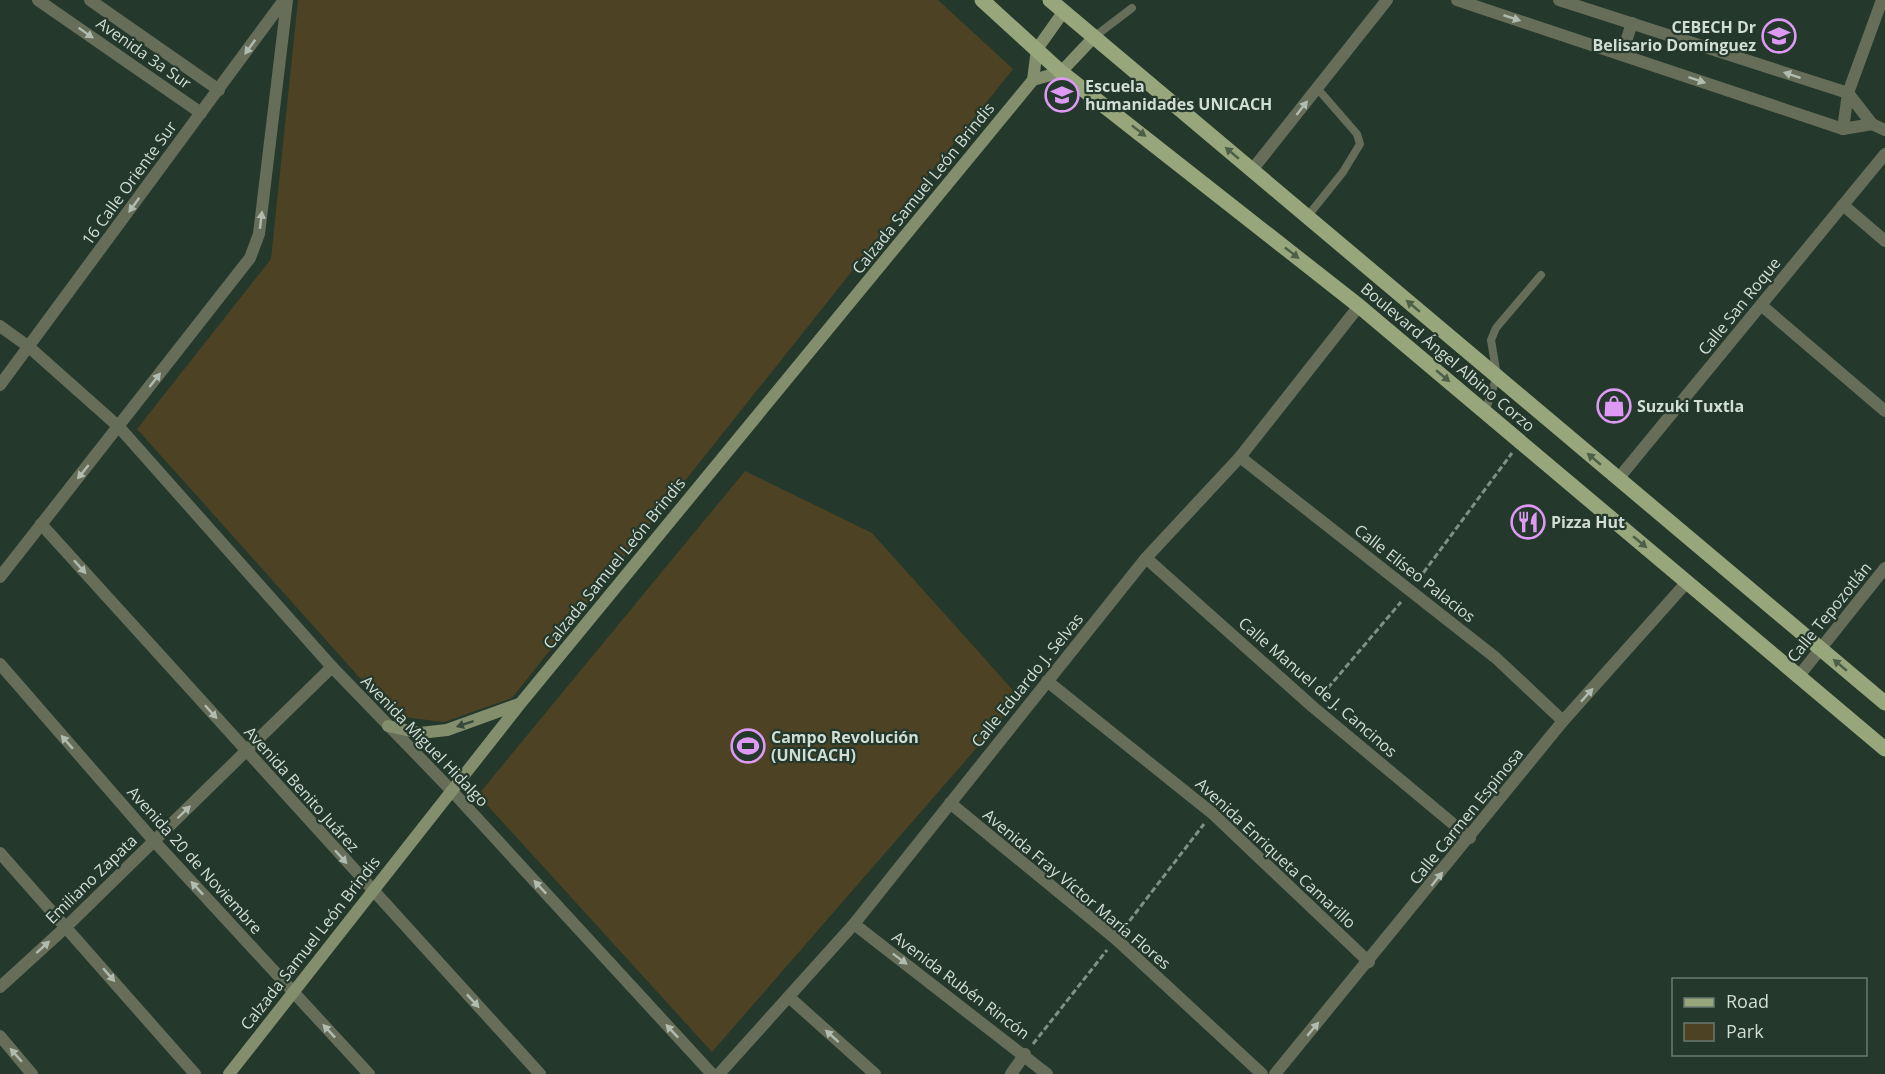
<svg xmlns="http://www.w3.org/2000/svg" width="1885" height="1074" viewBox="0 0 1885 1074" font-family="'Open Sans',sans-serif">
	<rect width="100%" height="100%" fill="#24382c"/>
	<g fill="#4d4223">
		<polygon points="298,0 938,0 1013,69 512,698 444,722 394,716 137,429 271,259"/>
		<polygon points="745,471 872,533 1020,698 712,1052 478,795"/>
	</g>
	<g fill="none" stroke-linecap="round" stroke-linejoin="round">
		<g stroke="#819086" stroke-width="3" stroke-dasharray="6 3" stroke-linecap="butt">
			<polyline points="1418,580 1512,453"/>
			<polyline points="1322,695 1401,602"/>
			<polyline points="1124,928 1204,824"/>
			<polyline points="1033,1044 1107,950"/>
		</g>
		<g stroke="#666e59" stroke-width="8">
			<polyline points="1094,37 1132,8"/>
			<polyline points="1307,217 1343,172 1360,144 1357,134 1317,88"/>
			<polyline points="1485,412 1497,376 1491,340 1496,328 1541,275"/>
		</g>
		<g stroke="#666e59" stroke-width="12">
			<polyline points="38,0 201,113"/>
			<polyline points="90,0 219,90"/>
			<polyline points="1457,0 1843,129 1872,124"/>
			<polyline points="1559,0 1848,93 1872,124 1885,130"/>
			<polyline points="1622,54 1632,23"/>
			<polyline points="1843,129 1848,93 1882,0"/>
			<polyline points="1252,170 1387,0"/>
			<polyline points="1843,205 1885,241"/>
			<polyline points="1761,305 1885,411"/>
			<polyline points="0,326 29,347 119,427 332,667 451,790 712,1074"/>
			<polyline points="0,385 284,0"/>
			<polyline points="1240,457 1496,658 1563,721"/>
			<polyline points="1618,479 1885,154"/>
			<polyline points="41,524 540,1074"/>
			<polyline points="1146,558 1313,707 1470,838"/>
			<polyline points="0,577 250,258 259,234 287,0"/>
			<polyline points="0,664 154,841 369,1074"/>
			<polyline points="1798,677 1885,568"/>
			<polyline points="1047,681 1212,813 1369,962"/>
			<polyline points="950,803 1116,939 1262,1074"/>
			<polyline points="0,853 195,1074"/>
			<polyline points="854,924 1047,1074"/>
			<polyline points="0,987 67,926 332,667"/>
			<polyline points="790,998 875,1074"/>
			<polyline points="0,1036 32,1074"/>
			<polyline points="719,1074 854,924 1146,558 1240,457 1359,306"/>
			<polyline points="1011,1074 1025,1054"/>
			<polyline points="1275,1074 1563,721 1687,582"/>
		</g>
		<g stroke="#838e6c" stroke-width="12">
			<polyline points="1033,80 1061,72 1094,37"/>
			<polyline points="388,726 420,733 447,730 519,704"/>
			<polyline points="229,1074 520,704 1033,80 1037,49 1064,11"/>
		</g>
		<g stroke="#98a77b" stroke-width="15">
			<polyline points="982,0 1061,72 1359,306 1885,749"/>
			<polyline points="1050,0 1885,703"/>
		</g>
	</g>
	<defs><path id="oneway-solid" d="M-6-.8H1V-3.2L6.5 0L1 3.2V.8H-6Z" transform="scale(1.5)"/></defs>
	<g fill="#b1bcb0">
		<use href="#oneway-solid" transform="translate(1512 18) rotate(18)"/>
		<use href="#oneway-solid" transform="translate(86 33) rotate(35)"/>
		<use href="#oneway-solid" transform="translate(250 47) rotate(126)"/>
		<use href="#oneway-solid" transform="translate(1792 75) rotate(-162)"/>
		<use href="#oneway-solid" transform="translate(1697 80) rotate(19)"/>
		<use href="#oneway-solid" transform="translate(1302 108) rotate(-52)"/>
		<use href="#oneway-solid" transform="translate(134 205) rotate(126)"/>
		<use href="#oneway-solid" transform="translate(261 220) rotate(-83)"/>
		<use href="#oneway-solid" transform="translate(155 380) rotate(-52)"/>
		<use href="#oneway-solid" transform="translate(83 472) rotate(129)"/>
		<use href="#oneway-solid" transform="translate(80 567) rotate(48)"/>
		<use href="#oneway-solid" transform="translate(1587 695) rotate(-48)"/>
		<use href="#oneway-solid" transform="translate(211 712) rotate(48)"/>
		<use href="#oneway-solid" transform="translate(67 742) rotate(-131)"/>
		<use href="#oneway-solid" transform="translate(184 812) rotate(-44)"/>
		<use href="#oneway-solid" transform="translate(341 857) rotate(48)"/>
		<use href="#oneway-solid" transform="translate(1437 879) rotate(-51)"/>
		<use href="#oneway-solid" transform="translate(540 887) rotate(-133)"/>
		<use href="#oneway-solid" transform="translate(197 888) rotate(-133)"/>
		<use href="#oneway-solid" transform="translate(43 947) rotate(-42)"/>
		<use href="#oneway-solid" transform="translate(900 959) rotate(37)"/>
		<use href="#oneway-solid" transform="translate(109 975) rotate(49)"/>
		<use href="#oneway-solid" transform="translate(473 1001) rotate(47)"/>
		<use href="#oneway-solid" transform="translate(1313 1029) rotate(-50)"/>
		<use href="#oneway-solid" transform="translate(329 1031) rotate(-133)"/>
		<use href="#oneway-solid" transform="translate(672 1031) rotate(-133)"/>
		<use href="#oneway-solid" transform="translate(832 1036) rotate(-138)"/>
		<use href="#oneway-solid" transform="translate(16 1055) rotate(-131)"/>
	</g>
	<g fill="#4d5f48">
		<use href="#oneway-solid" transform="translate(1139 131) rotate(38)"/>
		<use href="#oneway-solid" transform="translate(1232 153) rotate(-140)"/>
		<use href="#oneway-solid" transform="translate(1292 253) rotate(38)"/>
		<use href="#oneway-solid" transform="translate(1413 306) rotate(-140)"/>
		<use href="#oneway-solid" transform="translate(1443 376) rotate(40)"/>
		<use href="#oneway-solid" transform="translate(1594 459) rotate(-140)"/>
		<use href="#oneway-solid" transform="translate(1640 542) rotate(40)"/>
		<use href="#oneway-solid" transform="translate(1840 665) rotate(-140)"/>
	</g>
	<use fill="#374939" href="#oneway-solid" transform="translate(465 724) rotate(162)"/>
	<defs>
		<symbol id="university-ring" viewBox="-11 -11 22 22"><circle r="9.5" fill="#24382c" stroke="#dd99f3" stroke-width="1.5"/><path d="M0-5L7-2L0 1L-7-2ZM-4 1L0 2.5L4 1V4Q0 6-4 4Z" fill="#dd99f3"/></symbol>
		<symbol id="school-ring" viewBox="-11 -11 22 22"><circle r="9.5" fill="#24382c" stroke="#dd99f3" stroke-width="1.5"/><path d="M0-5L7-2L0 1L-7-2ZM-4 1L0 2.5L4 1V4Q0 6-4 4Z" fill="#dd99f3"/></symbol>
		<symbol id="shop-ring" viewBox="-11 -11 22 22"><circle r="9.5" fill="#24382c" stroke="#dd99f3" stroke-width="1.5"/><path d="M-5-2.5h2.3a2.7 3.5 0 0 1 5.4 0H5L5.5 6h-11ZM-1.5-2.5h3a1.5 2.3 0 0 0-3 0Z" fill="#dd99f3"/></symbol>
		<symbol id="restaurant-ring" viewBox="-11 -11 22 22"><circle r="9.5" fill="#24382c" stroke="#dd99f3" stroke-width="1.5"/><path d="M-5-6h1v4h1v-4h1v4h1v-4h1v5L-1.5 .5V6h-2V.5L-5-1ZM5-6V6H3V1.5H1.5Q1.5-4 5-6Z" fill="#dd99f3"/></symbol>
		<symbol id="stadium-ring" viewBox="-11 -11 22 22"><circle r="9.5" fill="#24382c" stroke="#dd99f3" stroke-width="1.5"/><path d="M0-5a6.5 5 0 1 0 0 10a6.5 5 0 1 0 0-10ZM-3.5-1.8h7v3.6h-7Z" fill="#dd99f3"/></symbol>
	</defs>
	<g fill-rule="evenodd">
		<use href="#university-ring" x="1760" y="17" width="38" height="38"/>
		<use href="#school-ring" x="1043" y="76" width="38" height="38"/>
		<use href="#shop-ring" x="1595" y="387" width="38" height="38"/>
		<use href="#restaurant-ring" x="1509" y="503" width="38" height="38"/>
		<use href="#stadium-ring" x="729" y="727" width="38" height="38"/>
	</g>
	<g text-anchor="middle" dominant-baseline="central" stroke-width="4.5" stroke-linejoin="round" paint-order="stroke">
		<g font-size="16" font-weight="bold" fill="#d1ddd5" stroke="#24382c" text-anchor="start">
			<text x="1756" y="27" text-anchor="end">CEBECH Dr<tspan x="1756" dy="18">Belisario Domínguez</tspan></text>
			<text x="1085" y="86">Escuela<tspan x="1085" dy="18">humanidades UNICACH</tspan></text>
			<text x="1637" y="406">Suzuki Tuxtla</text>
			<text x="1551" y="522">Pizza Hut</text>
			<text x="771" y="737">Campo Revolución<tspan x="771" dy="18">(UNICACH)</tspan></text>
		</g>
		<g font-size="16" fill="#d1ddd5" stroke="#24382c">
			<text transform="translate(144 53) rotate(35)">Avenida 3a Sur</text>
			<text transform="translate(129 183) rotate(-54)">16 Calle Oriente Sur</text>
			<text transform="translate(923 188) rotate(-51)">Calzada Samuel León Brindis</text>
			<text transform="translate(1739 306) rotate(-51)">Calle San Roque</text>
			<text transform="translate(1448 357) rotate(40)">Boulevard Ángel Albino Corzo</text>
			<text transform="translate(614 563) rotate(-51)">Calzada Samuel León Brindis</text>
			<text transform="translate(1415 573) rotate(38)">Calle Elíseo Palacios</text>
			<text transform="translate(1829 612) rotate(-51)">Calle Tepozotlán</text>
			<text transform="translate(1027 680) rotate(-51)">Calle Eduardo J. Selvas</text>
			<text transform="translate(1318 687) rotate(41)">Calle Manuel de J. Cancinos</text>
			<text transform="translate(425 741) rotate(46)">Avenida Miguel Hidalgo</text>
			<text transform="translate(302 789) rotate(48)">Avenida Benito Juárez</text>
			<text transform="translate(1466 816) rotate(-51)">Calle Carmen Espinosa</text>
			<text transform="translate(1276 853) rotate(43)">Avenida Enriqueta Camarillo</text>
			<text transform="translate(195 860) rotate(48)">Avenida 20 de Noviembre</text>
			<text transform="translate(91 879) rotate(-44)">Emiliano Zapata</text>
			<text transform="translate(1077 889) rotate(40)">Avenida Fray Víctor María Flores</text>
			<text transform="translate(310 943) rotate(-52)">Calzada Samuel León Brindis</text>
			<text transform="translate(961 985) rotate(37)">Avenida Rubén Rincón</text>
		</g>
	</g>
	<rect x="1672" y="978" width="195" height="78" fill="#24382c" stroke="#697a70" stroke-width="1.5"/>
	<rect x="1684" y="998" width="30" height="9" fill="#98a77b" stroke="#697a70" stroke-width="1.5"/>
	<text x="1726" y="1008" font-size="18" fill="#d1ddd5">Road</text>
	<rect x="1684" y="1023" width="30" height="18" fill="#4d4223" stroke="#697a70" stroke-width="1.5"/>
	<text x="1726" y="1038" font-size="18" fill="#d1ddd5">Park</text>
</svg>
